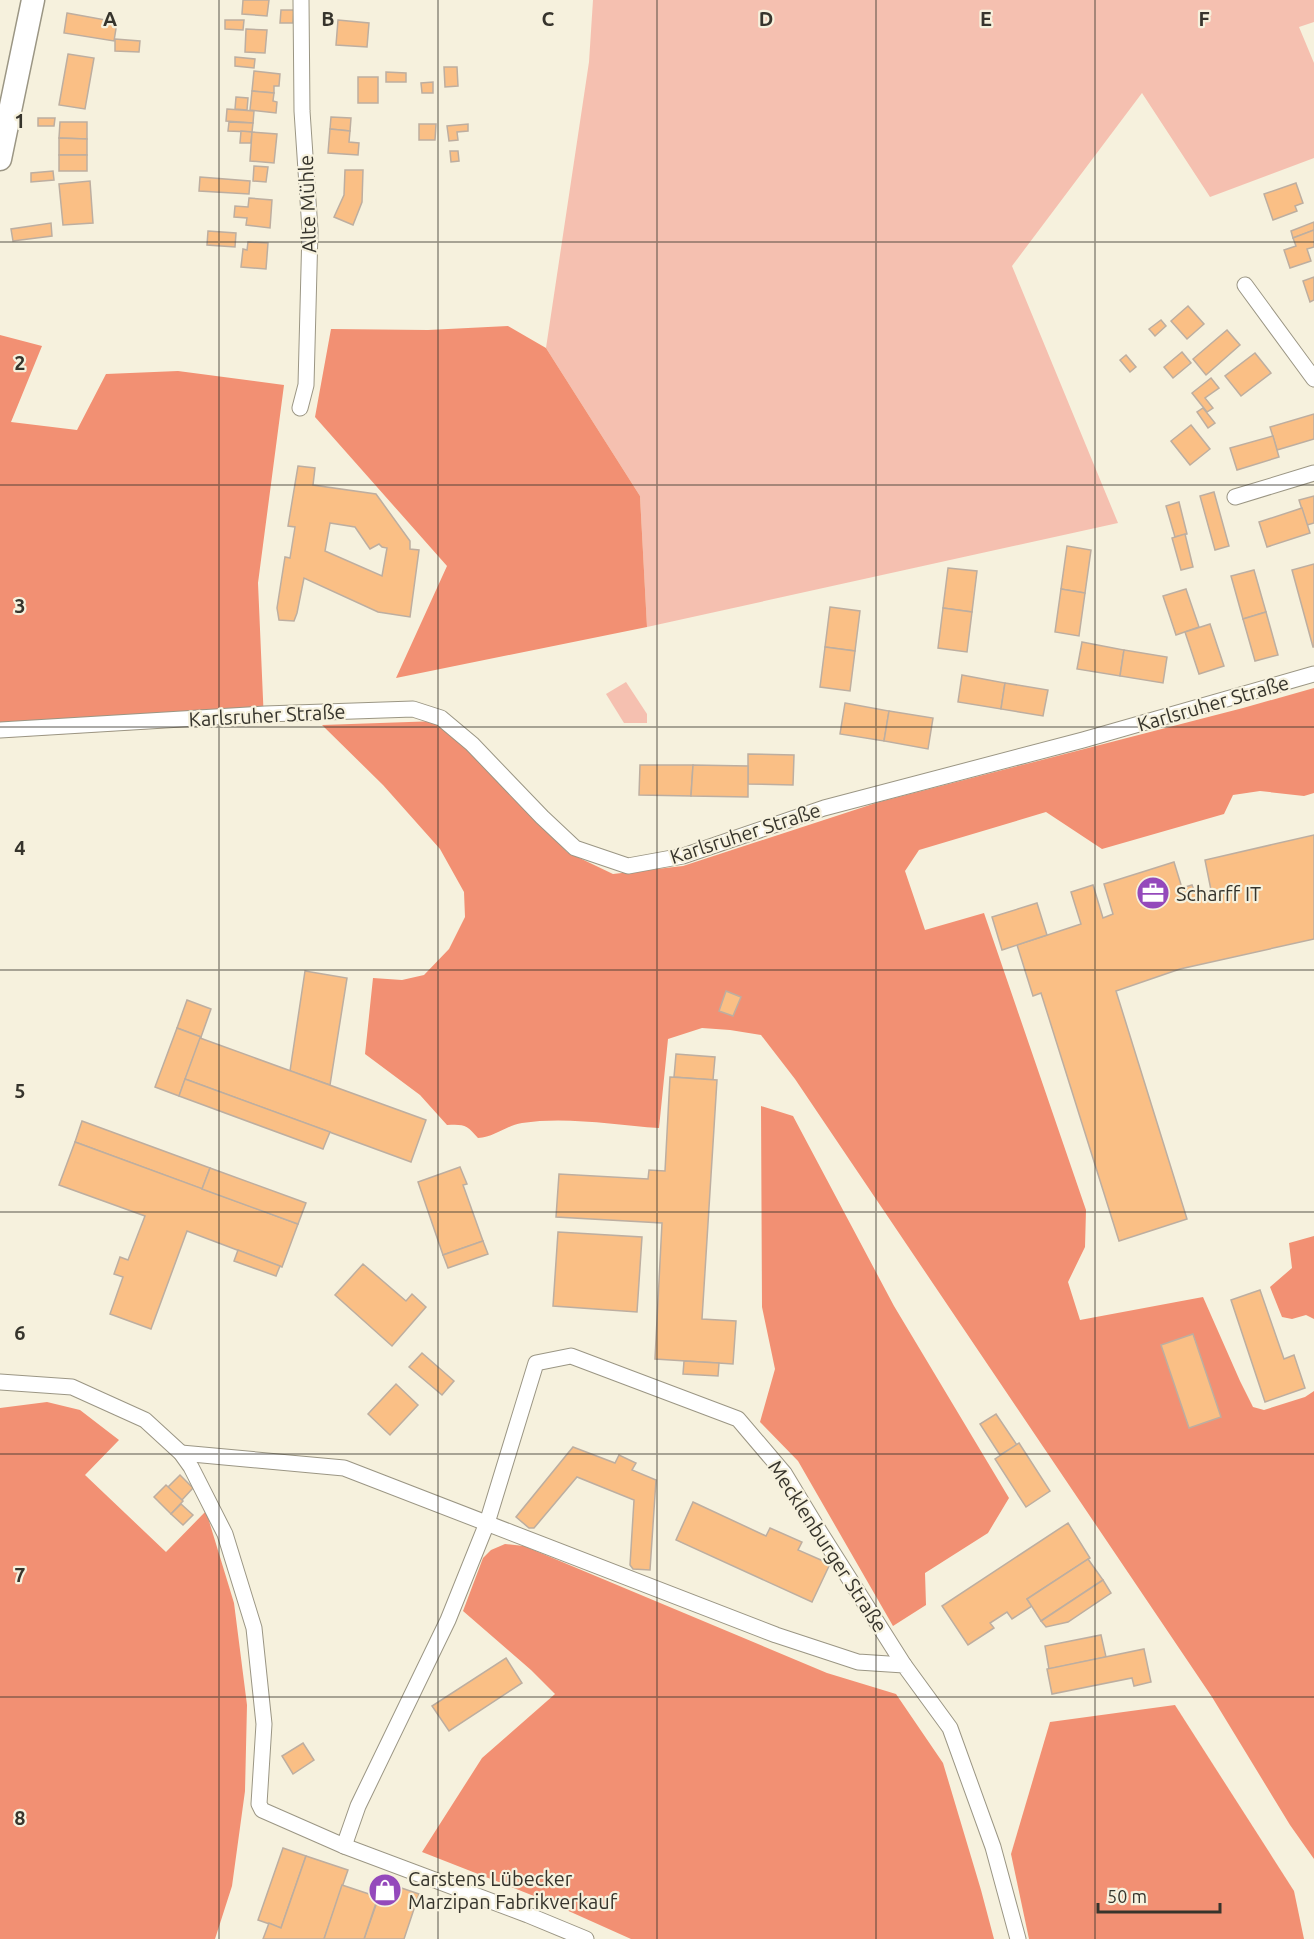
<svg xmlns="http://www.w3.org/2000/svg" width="1314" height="1939" viewBox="0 0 1314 1939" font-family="Ubuntu,sans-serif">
	<rect width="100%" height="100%" fill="#f6f1dd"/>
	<g fill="#f5c0b0">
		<polygon points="593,0 1314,0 1314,22 1299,27 1314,63 1314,158 1210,197 1142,93 1012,266 1118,523 647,627 640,496 546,348 589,62"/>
		<polygon points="626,682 647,714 647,723 624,723 606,694"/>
	</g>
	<g fill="#f29073">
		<polygon points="508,326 546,348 640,496 647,627 396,678 447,566 315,417 331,329 428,330"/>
		<polygon points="0,335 42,346 11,422 77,430 106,374 178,371 284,385 258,583 264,722 0,738"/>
		<path d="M1314,688V793L1304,796L1260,791L1233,795L1224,814L1102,849L1046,812L919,850L905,871L925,930L984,913L1086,1210L1085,1247L1068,1282L1080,1320L1203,1297L1240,1381L1253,1407L1264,1410L1305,1397L1314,1391V1859L1290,1825L1212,1697L795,1079L761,1035L730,1030L702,1028L668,1039L659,1128C616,1125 565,1116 522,1123C507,1125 495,1137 478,1138C467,1125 464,1124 447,1125L420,1095L365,1054L373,978L402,980L424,975L449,949L465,917L464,892L440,849L383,785L322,725L438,721L533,815L567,852L613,874L683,866L879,802L1243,708Z"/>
		<polygon points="761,1106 793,1116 894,1306 1009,1498 988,1533 925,1573 926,1605 893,1626 798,1461 760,1422 775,1369 762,1307"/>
		<polygon points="1314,1236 1314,1319 1306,1315 1292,1319 1282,1317 1270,1287 1292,1268 1289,1243"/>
		<polygon points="47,1402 80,1410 119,1440 85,1475 166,1552 206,1511 234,1603 247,1705 245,1791 232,1886 215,1939 0,1939 0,1408"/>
		<polygon points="505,1544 524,1546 827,1673 896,1694 943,1763 981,1890 994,1939 631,1939 544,1900 422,1852 482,1758 555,1694 531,1670 463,1611 483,1558 491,1550"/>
		<polygon points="1175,1705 1294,1891 1304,1939 1029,1939 1011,1854 1050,1722"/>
	</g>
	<g fill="#fabf85" stroke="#bdaea0" stroke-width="1.5" fill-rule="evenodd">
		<polygon points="243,0 269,0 267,16 242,14"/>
		<polygon points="281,10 294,10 293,23 280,23"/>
		<polygon points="67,13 117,22 114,41 64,33"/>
		<polygon points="225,20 244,20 243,30 225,29"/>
		<polygon points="338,20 369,23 367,47 336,45"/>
		<polygon points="246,29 267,30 265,53 245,52"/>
		<polygon points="115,39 140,41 139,52 115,51"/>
		<polygon points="68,54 94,58 85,109 59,105"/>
		<polygon points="235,57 255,59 254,68 235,66"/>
		<polygon points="444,67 457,67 458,86 445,87"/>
		<polygon points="254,71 280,74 279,86 274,86 274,93 252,91"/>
		<polygon points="386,72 406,73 406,82 386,82"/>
		<rect x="358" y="77" width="20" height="26"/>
		<polygon points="433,82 433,93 422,93 421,83"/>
		<polygon points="252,91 274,93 273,101 277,102 276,113 250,110"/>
		<polygon points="236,97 248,98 247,110 235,109"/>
		<polygon points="227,109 254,111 253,123 226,121"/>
		<polygon points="331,117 351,118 350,131 330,129"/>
		<polygon points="38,118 55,118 54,126 38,126"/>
		<polygon points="60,122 87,122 87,139 59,138"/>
		<polygon points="229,122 253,123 252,132 228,131"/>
		<polygon points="419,124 436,124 435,140 419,140"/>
		<polygon points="468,124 468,131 457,132 458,140 449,141 447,126"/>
		<polygon points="330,129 350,131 349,142 359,143 358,155 328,153"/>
		<polygon points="241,131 252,132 251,143 240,143"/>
		<polygon points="252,132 277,134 274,163 250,161"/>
		<polygon points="59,138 87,139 87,155 59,155"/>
		<polygon points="450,151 458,151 459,161 451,162"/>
		<rect x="59" y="155" width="28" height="16"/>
		<polygon points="254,166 268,167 266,182 253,181"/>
		<polygon points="345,170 363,170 362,202 353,225 334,217 344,195"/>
		<polygon points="53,171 54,180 31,182 31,173"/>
		<polygon points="200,177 250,181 249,194 199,191"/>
		<polygon points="90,181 93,223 63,225 59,184"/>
		<polygon points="1296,183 1303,203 1295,206 1297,211 1273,220 1264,194"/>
		<polygon points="249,198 272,200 270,228 246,225 247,218 234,217 235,206 248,207"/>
		<polygon points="1314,222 1314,230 1293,238 1291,231"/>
		<polygon points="51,223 52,236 13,241 11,229"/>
		<polygon points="1314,230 1314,247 1307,249 1311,261 1290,268 1284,250 1296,246 1293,238"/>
		<polygon points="208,231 236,233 235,247 207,245"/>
		<polygon points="248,242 268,243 266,269 241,267 243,249 247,250"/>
		<polygon points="1314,277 1314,300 1310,302 1303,281"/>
		<polygon points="1188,306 1204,324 1187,339 1171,321"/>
		<polygon points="1161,320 1166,326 1155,336 1149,329"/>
		<polygon points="1227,330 1240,345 1206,375 1193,359"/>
		<polygon points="1182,352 1191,363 1173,378 1164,367"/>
		<polygon points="1255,353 1271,373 1241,396 1225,376"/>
		<polygon points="1126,355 1136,367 1130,372 1120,360"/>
		<polygon points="1211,378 1219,388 1205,398 1213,408 1207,412 1192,393"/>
		<polygon points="1203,408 1215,423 1208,428 1197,412"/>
		<polygon points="1314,414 1314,439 1277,450 1270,427"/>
		<polygon points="1191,425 1210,449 1190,465 1171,441"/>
		<polygon points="1273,436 1279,457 1237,470 1230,448"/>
		<path d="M298,466L315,468L313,485L376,494L410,541V549L419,550L410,617L378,612L304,578L297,613L294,621L279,620L277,608L285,557L290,558L295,527L288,526ZM330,523L355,527L370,549L379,544L382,547L387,548L382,576L325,551Z"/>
		<polygon points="1214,492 1229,546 1215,550 1200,496"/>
		<polygon points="1314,496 1314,523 1307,525 1299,500"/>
		<polygon points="1179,502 1187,534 1175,537 1166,506"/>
		<polygon points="1302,508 1310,533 1267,547 1259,522"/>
		<polygon points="1185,534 1193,567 1181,570 1172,538"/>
		<polygon points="1067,546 1091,550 1085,593 1061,589"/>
		<polygon points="1314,564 1314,647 1313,647 1292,570"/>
		<polygon points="948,568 977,571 972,612 943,608"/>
		<polygon points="1254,570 1266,612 1243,619 1231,576"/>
		<polygon points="1061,589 1085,593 1079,636 1055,632"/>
		<polygon points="1186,589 1199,627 1176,635 1163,596"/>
		<polygon points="830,607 860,611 855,651 825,647"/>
		<polygon points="943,608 972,612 967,652 938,648"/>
		<polygon points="1266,612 1278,655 1255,661 1243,619"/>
		<polygon points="1210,624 1224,666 1199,674 1185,632"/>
		<polygon points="1082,642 1124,650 1120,676 1077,669"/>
		<polygon points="825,647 855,651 850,691 820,687"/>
		<polygon points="1124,650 1167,657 1163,683 1120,676"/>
		<polygon points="962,675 1005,683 1001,709 958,702"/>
		<polygon points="1005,683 1048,690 1043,716 1001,709"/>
		<polygon points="845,703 889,711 884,741 840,734"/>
		<polygon points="889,711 933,718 928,749 884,741"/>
		<polygon points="748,754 794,755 793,785 748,784"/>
		<polygon points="640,765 693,765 691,796 639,795"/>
		<polygon points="693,765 748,766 748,797 691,796"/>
		<polygon points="1314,835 1314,939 1180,969 1116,991 1187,1219 1119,1241 1041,993 1033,996 1017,945 1081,924 1071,892 1093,885 1103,918 1113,914 1104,884 1174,862 1182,888 1192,885 1195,893 1211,890 1205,860"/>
		<polygon points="1037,903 1047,935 1002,950 992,917"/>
		<polygon points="305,971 347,978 330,1085 290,1071"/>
		<polygon points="726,991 741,997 733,1016 719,1011"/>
		<polygon points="187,1000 211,1009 201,1037 177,1028"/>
		<polygon points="177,1028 201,1037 179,1096 155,1087"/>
		<polygon points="200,1038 426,1120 411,1162 185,1079"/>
		<polygon points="676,1054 715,1057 713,1080 674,1077"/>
		<polygon points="670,1077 717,1080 702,1319 736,1321 733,1364 655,1359 662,1223 556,1217 559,1174 648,1179 649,1170 665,1171"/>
		<polygon points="185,1079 330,1132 323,1149 179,1096"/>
		<polygon points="82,1121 210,1168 202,1189 75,1142"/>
		<polygon points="75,1142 298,1224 282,1267 187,1231 151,1329 110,1314 123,1277 114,1274 120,1257 128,1260 145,1216 59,1185"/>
		<polygon points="460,1167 467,1184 463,1185 483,1241 443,1255 418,1182"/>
		<polygon points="210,1168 306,1203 298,1224 202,1189"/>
		<polygon points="558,1232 642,1237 637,1312 553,1306"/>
		<polygon points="483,1241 488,1254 448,1268 443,1255"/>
		<polygon points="238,1250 280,1266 276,1276 234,1261"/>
		<polygon points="363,1264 406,1301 412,1294 426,1307 392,1346 335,1295"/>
		<polygon points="1260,1290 1284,1359 1294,1355 1305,1388 1265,1402 1231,1300"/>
		<polygon points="1193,1334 1221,1417 1189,1428 1161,1345"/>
		<polygon points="422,1353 454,1381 442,1395 409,1367"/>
		<polygon points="684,1361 719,1363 718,1376 683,1374"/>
		<polygon points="396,1384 418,1405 390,1435 368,1414"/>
		<polygon points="996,1414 1017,1445 1000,1455 980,1424"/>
		<polygon points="1019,1443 1050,1491 1026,1507 995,1459"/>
		<polygon points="573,1447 615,1463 619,1455 636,1463 632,1470 656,1480 650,1570 633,1569 630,1565 634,1500 577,1477 534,1528 529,1528 516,1517"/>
		<polygon points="180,1475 193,1488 182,1500 168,1487"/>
		<polygon points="166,1485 183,1501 171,1514 154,1497"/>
		<polygon points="693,1502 766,1536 770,1528 802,1542 798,1550 830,1564 812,1602 676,1540"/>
		<polygon points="181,1504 193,1515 183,1525 171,1514"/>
		<polygon points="1068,1523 1090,1558 1027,1599 1032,1606 1012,1619 1007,1612 990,1623 994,1628 968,1645 942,1606"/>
		<polygon points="1088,1559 1103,1580 1041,1621 1027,1599"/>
		<polygon points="1103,1580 1111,1593 1068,1622 1046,1627 1041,1621"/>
		<polygon points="1101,1635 1106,1657 1049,1669 1045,1646"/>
		<polygon points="1144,1649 1151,1682 1134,1686 1132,1678 1052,1694 1047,1669"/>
		<polygon points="506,1658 522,1683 449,1731 432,1706"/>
		<polygon points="303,1743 314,1760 293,1774 282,1756"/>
		<polygon points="283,1848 306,1856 281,1928 258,1920"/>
		<polygon points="306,1856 348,1870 324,1939 263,1939 269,1923 281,1928"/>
		<polygon points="384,1882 419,1894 404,1939 364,1939"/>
		<polygon points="342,1885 378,1897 364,1939 324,1939"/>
	</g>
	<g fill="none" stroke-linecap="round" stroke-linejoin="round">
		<defs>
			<g id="street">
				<polyline points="1245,285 1314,379"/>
				<polyline points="300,408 306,385 310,230 302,111 301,0"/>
				<polyline points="1235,497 1314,473"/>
				<polyline points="0,730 265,714 413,709 441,718 472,744 542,817 575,848 628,866 683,856 824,808 1083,740 1314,674"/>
				<polyline points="0,1382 72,1387 145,1420 181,1453 191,1467 225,1534 254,1628 264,1724 259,1804 262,1810 344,1846 528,1915 586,1939"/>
				<polyline points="181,1453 344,1468 776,1635 858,1662 904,1665 950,1728 993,1847 1018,1939"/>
				<polyline points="344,1846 358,1806 448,1620 487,1523 536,1363 571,1356 738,1419 784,1473 821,1534 904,1665"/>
			</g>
			<polyline id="secondary" points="0,159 33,0"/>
		</defs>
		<use href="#street" stroke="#9b9684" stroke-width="17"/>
		<use href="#secondary" stroke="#9b9684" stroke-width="25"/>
		<use href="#street" stroke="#fff" stroke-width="15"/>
		<use href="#secondary" stroke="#fff" stroke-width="22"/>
	</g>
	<path fill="none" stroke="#36342c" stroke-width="1.5" stroke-opacity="0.55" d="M219,0V1939M438,0V1939M657,0V1939M876,0V1939M1095,0V1939M0,242H1314M0,485H1314M0,727H1314M0,970H1314M0,1212H1314M0,1454H1314M0,1697H1314"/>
	<defs>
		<symbol id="office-disc" viewBox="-11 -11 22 22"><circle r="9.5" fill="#9449bb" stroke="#f6f1dd"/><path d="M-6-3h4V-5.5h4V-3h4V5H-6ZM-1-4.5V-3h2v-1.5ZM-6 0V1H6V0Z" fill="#fff"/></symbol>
		<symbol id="shop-disc" viewBox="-11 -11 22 22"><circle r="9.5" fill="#9449bb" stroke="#f6f1dd"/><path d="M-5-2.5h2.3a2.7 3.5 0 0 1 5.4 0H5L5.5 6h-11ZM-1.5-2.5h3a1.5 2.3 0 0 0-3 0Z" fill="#fff"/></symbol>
	</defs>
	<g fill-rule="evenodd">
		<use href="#office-disc" x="1134" y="874" width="38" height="38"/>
		<use href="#shop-disc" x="366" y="1871" width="38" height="38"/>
	</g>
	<g text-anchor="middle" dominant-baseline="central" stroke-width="4.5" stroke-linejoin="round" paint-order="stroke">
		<g font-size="20" fill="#36342c" stroke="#f6f1dd">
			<text transform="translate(307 204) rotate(-92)">Alte Mühle</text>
			<text transform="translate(1213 703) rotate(-16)">Karlsruher Straße</text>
			<text transform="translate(267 715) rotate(-3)">Karlsruher Straße</text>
			<text transform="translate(745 833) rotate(-18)">Karlsruher Straße</text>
			<text transform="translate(828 1546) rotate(57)">Mecklenburger Straße</text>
		</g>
		<g font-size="20" fill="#36342c" stroke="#f6f1dd" text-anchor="start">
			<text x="1176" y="893">Scharff IT</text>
			<text x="408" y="1878">Carstens Lübecker<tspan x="408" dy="23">Marzipan Fabrikverkauf</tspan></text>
		</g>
	</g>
	<g font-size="20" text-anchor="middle" font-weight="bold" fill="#36342c" stroke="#f6f1dd" stroke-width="4.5" stroke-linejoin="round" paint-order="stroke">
		<text x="110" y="26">A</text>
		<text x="328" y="26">B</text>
		<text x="548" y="26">C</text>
		<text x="766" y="26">D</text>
		<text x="986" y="26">E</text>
		<text x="1204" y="26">F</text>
		<text x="20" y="128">1</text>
		<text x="20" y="370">2</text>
		<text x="20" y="613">3</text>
		<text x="20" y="855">4</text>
		<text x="20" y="1098">5</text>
		<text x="20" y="1340">6</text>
		<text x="20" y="1582">7</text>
		<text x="20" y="1825">8</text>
	</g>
	<path d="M1098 1903v9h122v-9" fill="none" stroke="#36342c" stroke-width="3"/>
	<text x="1107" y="1903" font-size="18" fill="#36342c" stroke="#f6f1dd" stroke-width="4.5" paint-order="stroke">50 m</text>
</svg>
